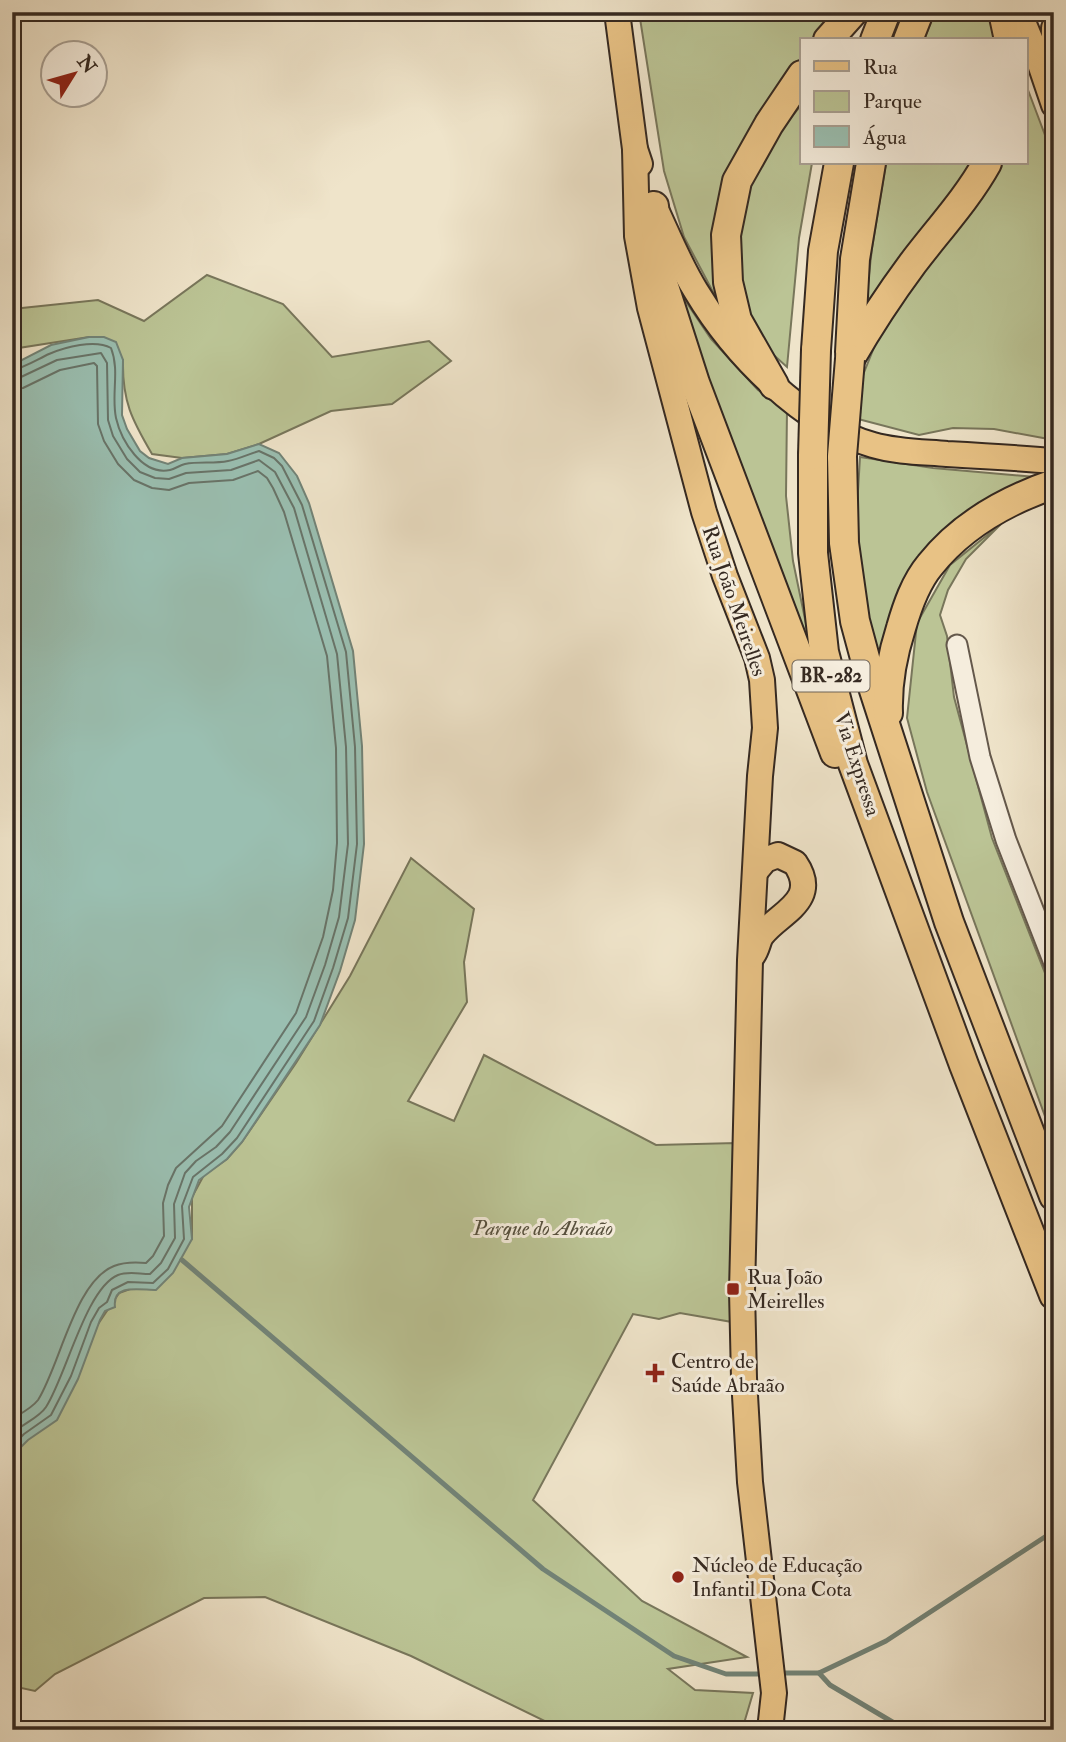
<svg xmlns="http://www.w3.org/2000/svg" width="1066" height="1742" viewBox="0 0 1066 1742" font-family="'IM FELL Double Pica',serif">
	<rect width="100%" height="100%" fill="#efe4ca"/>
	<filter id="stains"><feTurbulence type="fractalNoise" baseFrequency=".00286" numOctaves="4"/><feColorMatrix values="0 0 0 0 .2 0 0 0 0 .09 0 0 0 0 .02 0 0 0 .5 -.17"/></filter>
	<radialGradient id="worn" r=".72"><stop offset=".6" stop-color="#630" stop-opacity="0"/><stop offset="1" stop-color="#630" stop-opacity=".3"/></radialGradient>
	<g fill="#bbc495" stroke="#78765b" stroke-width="2">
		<polygon points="639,12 837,12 817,40 802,40 802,62 759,121 721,307 684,237 664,171"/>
		<polygon points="935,12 992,12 1000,40 924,40"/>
		<polygon points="1028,90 1054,159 1054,440 994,429 953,428 919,435 858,419 863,375 879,335 998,163 1026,163 1026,98"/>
		<polygon points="802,104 802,163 812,163 799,238 787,367 767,349 753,325 737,278 734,235 744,189 779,132"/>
		<polygon points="886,163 979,163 865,311 872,248"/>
		<path d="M207,275L283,304L332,357L429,341L451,361L392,404L331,411L259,444L227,454L182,458L152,454C132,420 122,401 123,360L89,337L12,349V313L22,308L98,300L144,321Z"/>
		<polygon points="672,281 711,339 758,390 787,409 786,496 793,561 811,648 774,561"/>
		<polygon points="860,457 933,468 1035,477 981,502 953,522 923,555 877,672 861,585 857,508"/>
		<polygon points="1001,524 966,559 948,590 940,615 947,636 954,697 992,838 1054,996 1054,1141 927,792 907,718 917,623 950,565"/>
		<polygon points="411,858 474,909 464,962 467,1002 408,1101 454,1121 484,1055 656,1145 736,1143 732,1322 680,1313 659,1319 633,1314 533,1500 642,1601 747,1657 668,1669 695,1690 753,1693 742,1730 563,1730 411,1656 265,1597 204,1598 55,1674 35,1691 12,1686 12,1452 119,1293 130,1289 192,1239 192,1197 204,1175 227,1159 242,1142 296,1063 350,976"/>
	</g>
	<path fill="#9abfb1" stroke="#728377" stroke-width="2" d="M89,337H104L116,342L123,360L122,415L127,429L140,451L149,458L168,464L182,458L227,454L259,444L279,453L297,476L309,503L353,651L362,746L364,844L355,920L340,971L320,1025L242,1142L227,1159L199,1180L189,1207L192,1239L173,1273L156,1290C140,1290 112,1283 115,1307L105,1311L100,1320L78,1379L57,1420L28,1440L12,1456V365L51,345Z"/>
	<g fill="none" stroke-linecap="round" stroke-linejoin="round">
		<g stroke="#687469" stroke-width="2">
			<path d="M12,370C24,368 38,359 49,354C65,347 95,339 111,348C120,371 111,394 116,418C121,440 142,476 170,470C175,469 180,465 185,464C199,461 214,464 228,461C239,459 249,454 259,451L274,458L282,466L302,505L346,652L355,747L357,844L348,918L333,968L314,1021L237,1138L222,1154L193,1177L182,1206L184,1239L168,1269L153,1283L128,1282L112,1290L107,1302L99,1308L91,1322L71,1376L51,1415L24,1434L12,1446"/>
			<path d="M12,379L21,377L57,360L101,353L107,363L108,420L113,436L127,459L140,472L155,478L169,479L186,473L231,470L259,460L275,472L294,508L337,654L346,747L348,844L339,917L325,965L306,1017L230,1132L216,1147L196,1161L185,1173L174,1204L175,1238L161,1263L150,1274C139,1274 128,1271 118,1275C86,1288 66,1376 46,1407C39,1418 22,1424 12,1434"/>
			<path d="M12,389L23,388L60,370L94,363L97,366L98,424L104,441L118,464L134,480L152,488L169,490L189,483L233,480L258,471L267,478L273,488L284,512L327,656L336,748L337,843L333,890L323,937L296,1013L222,1126L176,1168L168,1185L163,1203L164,1236L153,1256L146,1263C135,1262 124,1262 114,1266C75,1281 60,1365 38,1400C32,1408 20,1414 12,1419"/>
		</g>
		<g stroke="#728377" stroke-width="5">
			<polyline points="182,1260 543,1569 674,1656 726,1674 767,1674"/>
			<polyline points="780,1673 819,1673 830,1685 906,1730"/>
			<polyline points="819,1673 886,1641 1054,1531"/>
		</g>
		<defs>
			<polyline id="minor" points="957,645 980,757 1006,840 1054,963"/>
			<g id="major">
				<polyline points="617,12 635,149 640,164"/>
				<polyline points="1019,12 1038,58 1054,105"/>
				<polyline points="1053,81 1054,28"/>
				<polyline points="635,149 637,236 650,308 704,512 725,576 757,658 762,680 765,728 760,776 750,960 742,1291 744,1378 750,1482 774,1693 770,1730"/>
				<path d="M658,214C670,240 681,267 696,291C733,353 802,425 873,445C897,452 923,452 947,454C983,456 1018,458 1054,461"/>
				<path d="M753,955C758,948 758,940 762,935C778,913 821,901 795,863L778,855L765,860L755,872"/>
			</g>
			<g id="highway">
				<polyline points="1003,12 1009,40"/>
				<polyline points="828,40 853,12"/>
				<polyline points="875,40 886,12"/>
				<polyline points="908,40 919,12"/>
				<polyline points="654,206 661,277 695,383 835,753"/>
				<polyline points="816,350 823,251 839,163"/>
				<polyline points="850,352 855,259 871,163"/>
				<path d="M850,359C869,326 890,294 913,263C938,230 967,199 987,163"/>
				<polyline points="774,385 737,320 728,282 726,235 737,181 769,124 802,75"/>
				<polyline points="813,455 813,553 824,652 853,764 964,1065 1054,1295"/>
				<polyline points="842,456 844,543 855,621 872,684 949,922 1054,1196"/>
				<path d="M888,713C887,684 892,656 901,628C907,607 915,583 930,565C961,526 1007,500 1054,484"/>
			</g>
		</defs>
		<use href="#minor" stroke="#64584b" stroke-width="23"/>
		<use href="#major" stroke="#352921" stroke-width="28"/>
		<use href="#highway" stroke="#352921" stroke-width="32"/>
		<use href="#minor" stroke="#f5eddd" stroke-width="19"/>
		<use href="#major" stroke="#e8c285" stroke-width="24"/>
		<use href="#highway" stroke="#e8c285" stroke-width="28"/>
		<defs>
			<g id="highway-bridge">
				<polyline points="813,455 816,350"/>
				<polyline points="842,456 850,359"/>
			</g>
		</defs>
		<use href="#highway-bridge" stroke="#352921" stroke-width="32" stroke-linecap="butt"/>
		<use href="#highway-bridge" stroke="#e8c285" stroke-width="28"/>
	</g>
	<g fill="#8f2418" stroke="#f5eddd" stroke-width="2.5">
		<rect x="726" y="1282" width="14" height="14" rx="3.5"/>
		<path d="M651.5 1362.5h7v7h7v7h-7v7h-7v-7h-7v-7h7z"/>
		<circle cx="678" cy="1577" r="7"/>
	</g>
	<g text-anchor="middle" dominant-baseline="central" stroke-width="6" stroke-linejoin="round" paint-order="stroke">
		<rect fill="#f5eddd" stroke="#6f6459" stroke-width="2" x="792.5" y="660.5" width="77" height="31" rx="5"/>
		<g font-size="19" font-weight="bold" fill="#352921">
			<text x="831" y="676">BR-282</text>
		</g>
		<g font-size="21" fill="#352921" stroke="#f5eddd">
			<text transform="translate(734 601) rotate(71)">Rua João Meirelles</text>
			<text transform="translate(857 764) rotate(72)">Via Expressa</text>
		</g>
		<g font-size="21" font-style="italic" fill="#56503e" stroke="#f5eddd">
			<text x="543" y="1228">Parque do Abraão</text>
		</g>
		<g font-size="21" fill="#352921" stroke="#f5eddd" text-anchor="start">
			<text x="747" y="1277">Rua João<tspan x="747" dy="24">Meirelles</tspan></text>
			<text x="671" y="1361">Centro de<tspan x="671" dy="24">Saúde Abraão</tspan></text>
			<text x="692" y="1565">Núcleo de Educação<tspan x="692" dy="24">Infantil Dona Cota</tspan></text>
		</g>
	</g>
	<rect width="1066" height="1742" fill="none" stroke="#efe4ca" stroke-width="42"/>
	<rect x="14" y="14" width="1038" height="1714" fill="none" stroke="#352921" stroke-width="3.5"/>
	<rect x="21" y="21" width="1024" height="1700" fill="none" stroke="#352921" stroke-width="2"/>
	<rect x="800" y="38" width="228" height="126" fill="#f5eddd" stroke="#a89f92" stroke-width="2"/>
	<rect x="814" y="61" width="35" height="10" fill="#e8c285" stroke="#a89f92" stroke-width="2"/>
	<text x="863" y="74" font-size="21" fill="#352921">Rua</text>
	<rect x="814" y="91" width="35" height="21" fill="#bbc495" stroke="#a89f92" stroke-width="2"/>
	<text x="863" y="108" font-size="21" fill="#352921">Parque</text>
	<rect x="814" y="126" width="35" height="21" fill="#9abfb1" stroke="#a89f92" stroke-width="2"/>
	<text x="863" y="144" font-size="21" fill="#352921">Água</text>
	<g transform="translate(74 74) rotate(53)"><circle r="33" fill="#f5eddd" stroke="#a89f92" stroke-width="2"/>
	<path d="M0-5L12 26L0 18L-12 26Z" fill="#8f2418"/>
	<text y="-10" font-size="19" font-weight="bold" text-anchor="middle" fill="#352921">N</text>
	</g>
	<rect width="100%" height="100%" filter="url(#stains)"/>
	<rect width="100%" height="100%" fill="url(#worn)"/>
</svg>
